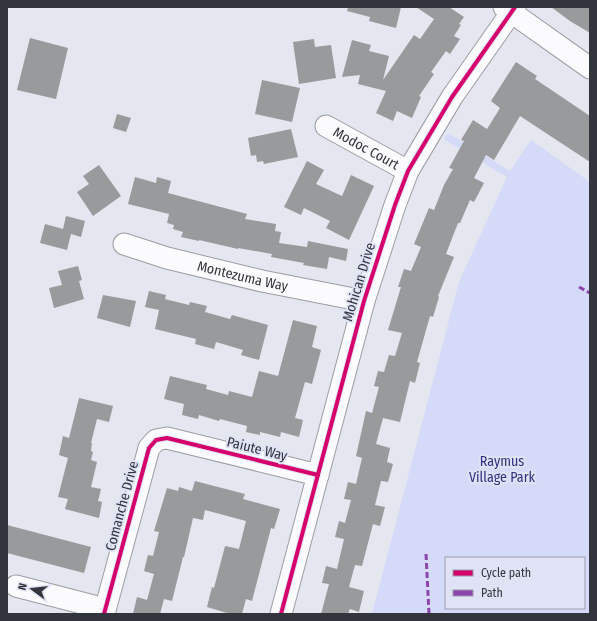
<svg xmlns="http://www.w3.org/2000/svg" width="597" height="621" viewBox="0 0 597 621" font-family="'Fira Sans Condensed',sans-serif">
	<rect width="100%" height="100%" fill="#e4e6f0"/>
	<path fill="#d4daf7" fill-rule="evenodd" d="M448,133L510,171L531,140L590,182V614H372L459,282L507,177L444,139ZM446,558H584V608H446Z"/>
	<g fill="#989a9c">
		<polygon points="348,7 401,7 396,28 369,21 370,17 347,11"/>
		<polygon points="416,7 449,7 464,17 459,24 461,25 454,36 460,39 450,54 446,51 431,72 434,74 419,96 421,97 412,118 397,111 393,121 376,113 386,91 358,84 360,75 342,77 352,40 371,45 369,51 389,56 383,80 414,35 420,39 434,19"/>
		<polygon points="551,7 590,7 590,33 570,21"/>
		<polygon points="30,38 68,48 56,99 17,90"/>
		<polygon points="314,39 315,47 331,45 336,78 299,84 293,42"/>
		<polygon points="516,62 537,76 535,79 590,116 590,162 520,116 494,160 486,155 474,178 484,183 474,202 470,200 460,223 458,223 446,254 454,257 438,296 439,297 433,317 430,316 417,362 420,363 415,383 410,381 400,422 383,418 376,444 390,448 387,462 393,464 388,482 381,481 375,505 385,507 380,526 373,524 362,566 355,565 349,587 364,591 359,612 350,609 348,614 321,614 329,584 322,583 326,566 337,569 344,539 335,537 339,521 345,523 351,500 344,499 348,482 356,484 362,458 356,456 366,411 372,413 379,387 374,386 378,371 384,372 389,355 395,356 402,333 388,330 401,287 398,287 404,269 411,271 421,247 414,244 429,208 434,210 444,185 453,169 449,168 464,141 461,140 473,120 487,129 500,108 491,101"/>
		<polygon points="262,80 300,88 292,122 255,114"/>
		<polygon points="117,114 131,118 126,132 113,128"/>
		<polygon points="291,129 298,157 264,164 263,161 257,162 256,155 251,156 248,138"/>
		<polygon points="307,161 324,170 316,184 342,196 351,175 374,186 349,240 326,228 330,221 304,208 301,215 284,207"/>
		<polygon points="99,165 121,196 93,216 77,192 89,184 83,176"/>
		<polygon points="135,177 156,183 157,177 171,181 168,193 247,214 245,219 276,224 275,231 281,232 279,243 307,247 308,241 348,249 346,261 329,257 327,269 303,265 304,263 271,257 272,254 238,248 238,249 199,240 199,241 181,237 183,232 173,229 174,225 167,223 169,214 128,204"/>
		<polygon points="66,216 85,221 81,237 71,234 67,250 40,243 45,224 63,229"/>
		<polygon points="78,266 82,280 79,281 84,299 54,308 49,288 62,285 58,271"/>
		<polygon points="149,291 166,295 165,299 189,305 190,302 207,306 205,312 230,319 232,315 268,325 259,360 241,355 243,350 216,342 214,349 195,344 196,339 155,329 159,310 145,307"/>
		<polygon points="103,295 136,301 130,327 97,318"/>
		<polygon points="293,320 317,326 312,347 321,350 312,384 305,382 295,418 303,420 299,437 281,432 280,437 260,432 260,435 246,432 247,426 220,419 219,421 199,415 198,419 182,415 184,404 164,399 170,376 207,385 206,389 228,395 229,391 252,397 259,371 278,376"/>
		<polygon points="79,398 113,406 109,422 97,419 91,443 92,443 91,451 93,452 91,460 97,462 91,487 101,489 98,501 102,502 99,518 65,509 68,499 58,497 68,458 59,455 63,436 69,438"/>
		<polygon points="195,481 245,494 243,499 280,509 274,529 271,528 252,601 246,599 242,614 230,614 207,607 212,587 214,588 225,546 239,549 246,521 205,510 203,520 193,518 184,557 183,557 172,601 164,599 160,614 133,614 137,597 147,600 154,574 144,571 148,555 153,556 159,532 154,531 167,488 178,491 179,487 192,491"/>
		<polygon points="7,525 91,547 84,573 7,553"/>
	</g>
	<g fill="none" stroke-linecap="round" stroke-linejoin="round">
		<defs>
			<g id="minor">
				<polyline points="504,7 590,68"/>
				<path id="s1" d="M326,126L408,171"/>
				<path id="s2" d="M124,244L167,258L262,281L364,301"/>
				<polyline points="16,586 105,609"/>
				<polyline points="104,614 149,448 156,440 167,438 318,475"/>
				<polyline points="281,614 364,301 395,205 408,171 452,97 515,7"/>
			</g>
		</defs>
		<use href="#minor" stroke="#9c9da5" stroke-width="23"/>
		<use href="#minor" stroke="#fbfbfd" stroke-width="21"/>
		<g stroke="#8e44ad" stroke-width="3" stroke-dasharray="6 3" stroke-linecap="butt">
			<polyline points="579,287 590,293"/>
			<polyline points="426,554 429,614"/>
		</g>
		<defs>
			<g id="cycleway">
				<polyline points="104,614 149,448 156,440 167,438 318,475"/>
				<polyline points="281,614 364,301 395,205 408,171 452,97 515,7"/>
			</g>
		</defs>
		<use href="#cycleway" stroke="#dfe3f5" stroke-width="6"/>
		<use href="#cycleway" stroke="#d6006c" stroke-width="4"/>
	</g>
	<g text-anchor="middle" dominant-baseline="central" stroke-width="4" stroke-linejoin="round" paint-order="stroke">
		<g font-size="14" fill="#33353c" stroke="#dfe3f5">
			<text stroke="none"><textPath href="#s1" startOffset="46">Modoc Court</textPath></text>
			<text stroke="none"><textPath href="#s2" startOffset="123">Montezuma Way</textPath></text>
			<text transform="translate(359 282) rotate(-73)">Mohican Drive</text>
			<text transform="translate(257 449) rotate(14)">Paiute Way</text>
			<text transform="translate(122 506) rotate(-75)">Comanche Drive</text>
		</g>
		<g font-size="14" fill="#2f327f" stroke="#dfe3f5">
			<text x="502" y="461">Raymus<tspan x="502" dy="16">Village Park</tspan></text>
		</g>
	</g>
	<rect width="597" height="621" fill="none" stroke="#33353c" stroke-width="16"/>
	<rect x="445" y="557" width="140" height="52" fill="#dfe3f5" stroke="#9a9dab"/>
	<rect x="453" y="570" width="20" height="6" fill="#d6006c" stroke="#9a9dab"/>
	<text x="481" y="577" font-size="12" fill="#33353c">Cycle path</text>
	<rect x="453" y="590" width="20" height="6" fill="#8e44ad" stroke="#9a9dab"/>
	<text x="481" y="597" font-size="12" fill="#33353c">Path</text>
	<g transform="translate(32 589) rotate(285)" stroke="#dfe3f5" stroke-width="3" paint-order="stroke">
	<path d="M0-3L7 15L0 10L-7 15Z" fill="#33353c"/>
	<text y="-6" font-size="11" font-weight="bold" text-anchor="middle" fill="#33353c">N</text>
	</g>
</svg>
